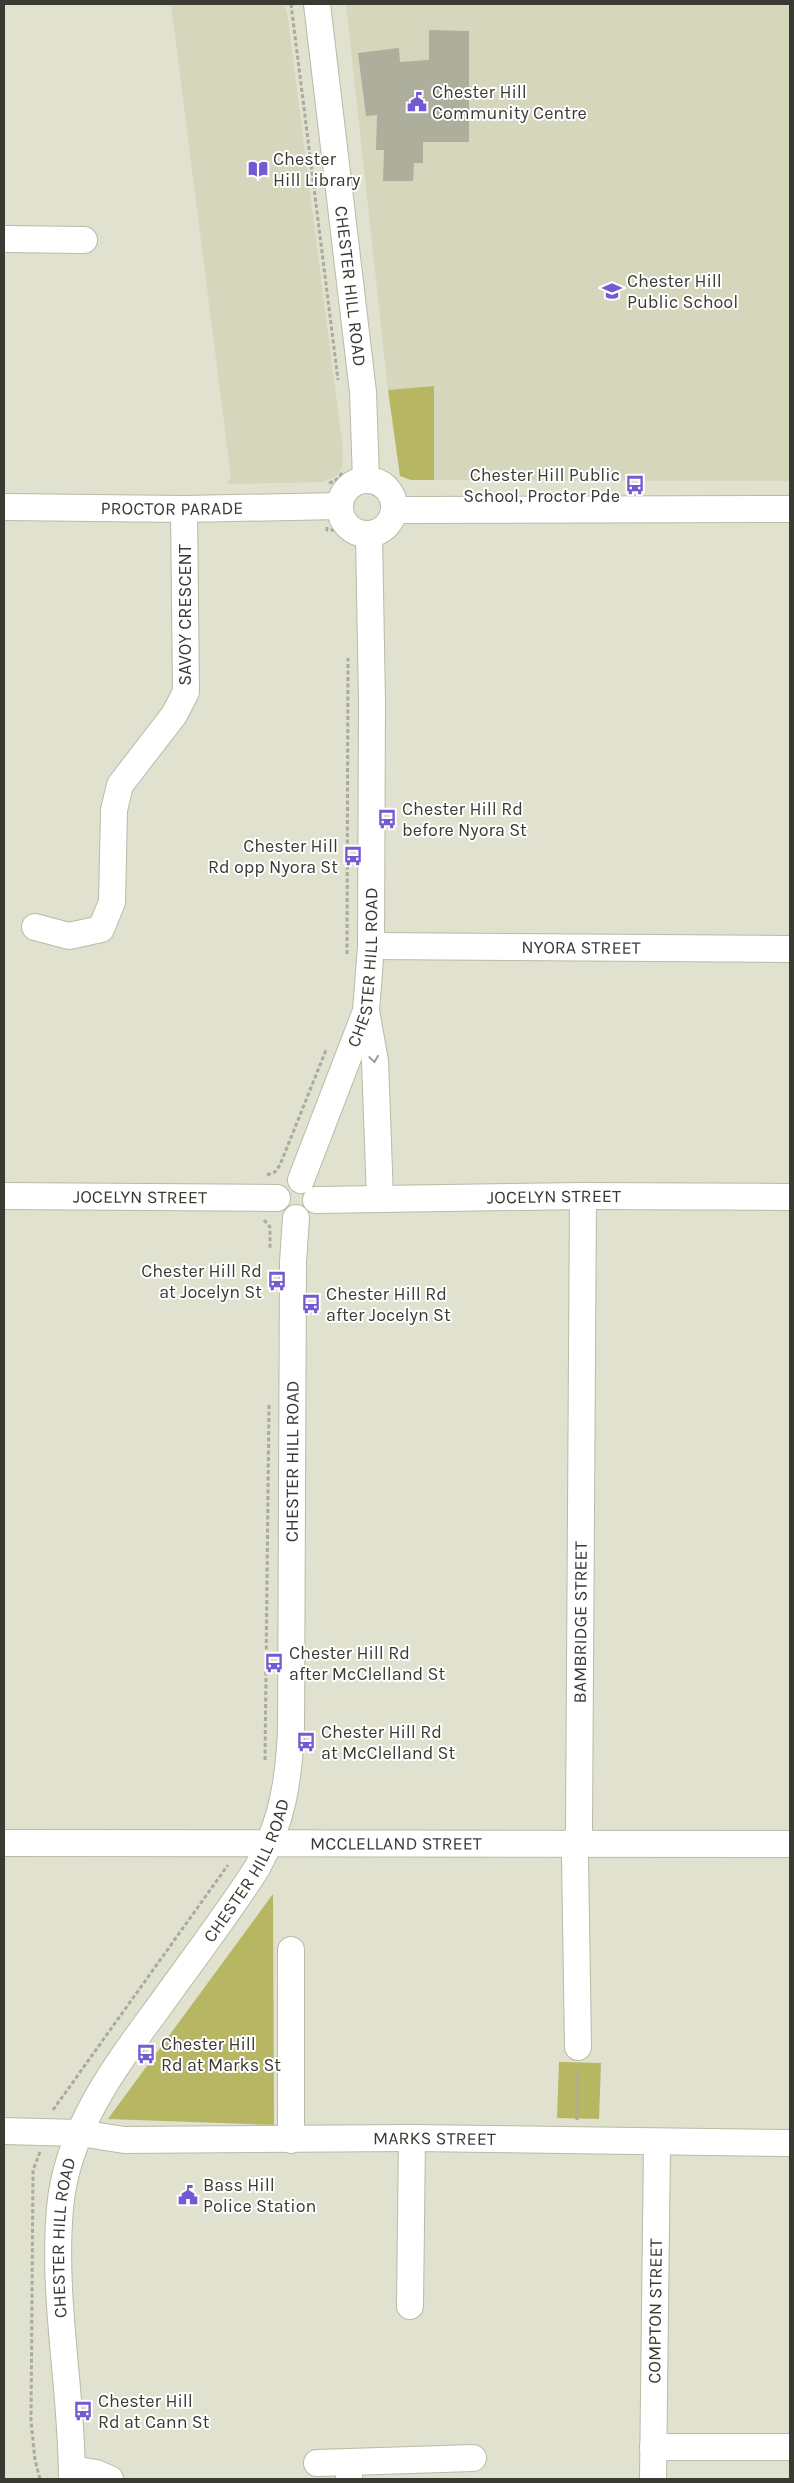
<svg xmlns="http://www.w3.org/2000/svg" width="794" height="2483" viewBox="0 0 794 2483" font-family="Karla,sans-serif">
	<rect width="100%" height="100%" fill="#e0e1ce"/>
	<g fill="#d5d6bc">
		<polygon points="171,4 283,4 287,12 343,450 342,468 336,476 323,482 226,484 231,477"/>
		<polygon points="346,4 790,4 790,481 434,480 434,386 388,390"/>
	</g>
	<g fill="#b6b663">
		<polygon points="434,386 434,480 411,480 400,476 388,390"/>
		<polygon points="273,1894 274,2125 108,2119"/>
		<polygon points="559,2062 601,2063 599,2119 557,2118"/>
	</g>
	<polygon fill="#adae9c" points="429,30 469,31 469,142 423,142 423,163 414,163 413,181 383,181 384,150 376,150 377,115 366,116 358,53 399,48 400,62 429,60"/>
	<g fill="none" stroke-linecap="round" stroke-linejoin="round">
		<defs>
			<g id="minor">
				<path id="s1" d="M317,4L363,392L366,480"/>
				<polyline points="4,239 84,240"/>
				<circle cx="367" cy="507" r="27"/>
				<path id="s2" d="M4,507L184,509L340,506"/>
				<polyline points="395,510 790,509"/>
				<polyline points="35,927 69,936 101,929 112,902 114,810 120,785 174,715 186,692 184,509"/>
				<path id="s3" d="M371,946L790,949"/>
				<polyline points="366,1011 375,1061 380,1198"/>
				<path id="s4" d="M301,1180L366,1011L371,946L372,702L369,534"/>
				<path id="s5" d="M4,1196L277,1198"/>
				<path id="s6" d="M316,1200L583,1196L790,1197"/>
				<path id="s7" d="M4,1843L790,1844"/>
				<path id="s8" d="M578,2047L575,1856L579,1828L583,1196"/>
				<path id="s9" d="M4,2131L80,2133L124,2140L412,2138L790,2143"/>
				<polyline points="291,2140 291,1950"/>
				<polyline points="410,2306 412,2138"/>
				<polyline points="653,2447 790,2447"/>
				<polyline points="349,2462 473,2458"/>
				<polyline points="317,2463 349,2462 349,2479"/>
				<polyline points="72,2469 96,2473 110,2479"/>
				<path id="s10" d="M72,2479C72,2389 52,2299 60,2208C67,2129 116,2065 161,2004C193,1959 227,1915 257,1868C282,1822 288,1785 291,1733L293,1262L296,1218"/>
				<path id="s11" d="M653,2479L657,2143"/>
			</g>
		</defs>
		<use href="#minor" stroke="#b9baa7" stroke-width="28"/>
		<g stroke="#aaab9c" stroke-width="3" stroke-dasharray="4 2.5" stroke-linecap="butt">
			<polyline points="291,4 338,380"/>
			<polyline points="329,483 335,481 343,472"/>
			<polyline points="327,527 327,530 340,530 347,535"/>
			<polyline points="347,954 348,658"/>
			<polyline points="267,1175 275,1172 280,1165 326,1050"/>
			<polyline points="264,1220 270,1227 270,1250"/>
			<polyline points="265,1760 269,1404"/>
			<polyline points="53,2110 228,1865"/>
			<polyline points="577,2120 577,2067"/>
			<polyline points="40,2152 33,2170 31,2421 35,2460 40,2479"/>
		</g>
		<use href="#minor" stroke="#fff" stroke-width="26"/>
	</g>
	<defs><path id="oneway-chevron" d="M-2-3.5L2.5 0L-2 3.5" fill="none" stroke-width="1.6" stroke-linecap="round" stroke-linejoin="round" transform="scale(1.25)"/></defs>
	<use stroke="#9c9c98" href="#oneway-chevron" transform="translate(374 1059) rotate(82)"/>
	<defs>
		<symbol id="civic-bare" viewBox="-9 -9 18 18"><path d="M-.6-6.5H3V-4.5H.6V-3L4-1V1h2V6H-6V1h2V-1L-.6-3ZM-1.2 2.5V6h2.4V2.5Z" fill="#735ad4" stroke="#fff" stroke-width="2.5" paint-order="stroke"/></symbol>
		<symbol id="library-bare" viewBox="-9 -9 18 18"><path d="M-6-4Q-3-5.5-.7-3.5V5Q-3 3-6 4ZM6-4Q3-5.5 .7-3.5V5Q3 3 6 4Z" fill="#735ad4" stroke="#fff" stroke-width="2.5" paint-order="stroke"/></symbol>
		<symbol id="school-bare" viewBox="-9 -9 18 18"><path d="M0-5L7-2L0 1L-7-2ZM-4 1L0 2.5L4 1V4Q0 6-4 4Z" fill="#735ad4" stroke="#fff" stroke-width="2.5" paint-order="stroke"/></symbol>
		<symbol id="bus-bare" viewBox="-9 -9 18 18"><path d="M-5-6H5V4H4V6H2V4H-2V6H-4V4H-5ZM-3.5-4V0h7V-4ZM-3.5 1.2v1.5H-2V1.2ZM2 1.2v1.5H3.5V1.2Z" fill="#735ad4" stroke="#fff" stroke-width="2.5" paint-order="stroke"/></symbol>
	</defs>
	<g fill-rule="evenodd">
		<use href="#civic-bare" x="403" y="88" width="28" height="28"/>
		<use href="#library-bare" x="244" y="155" width="28" height="28"/>
		<use href="#school-bare" x="598" y="277" width="28" height="28"/>
		<use href="#bus-bare" x="621" y="471" width="28" height="28"/>
		<use href="#bus-bare" x="373" y="805" width="28" height="28"/>
		<use href="#bus-bare" x="339" y="842" width="28" height="28"/>
		<use href="#bus-bare" x="263" y="1267" width="28" height="28"/>
		<use href="#bus-bare" x="297" y="1290" width="28" height="28"/>
		<use href="#bus-bare" x="260" y="1649" width="28" height="28"/>
		<use href="#bus-bare" x="292" y="1728" width="28" height="28"/>
		<use href="#bus-bare" x="132" y="2040" width="28" height="28"/>
		<use href="#civic-bare" x="174" y="2181" width="28" height="28"/>
		<use href="#bus-bare" x="69" y="2397" width="28" height="28"/>
	</g>
	<g text-anchor="middle" dominant-baseline="central" stroke-width="4" stroke-linejoin="round" paint-order="stroke">
		<g font-size="18" fill="#393a32" stroke="#fff" text-anchor="start">
			<text x="432" y="92">Chester Hill<tspan x="432" dy="21">Community Centre</tspan></text>
			<text x="273" y="159">Chester<tspan x="273" dy="21">Hill Library</tspan></text>
			<text x="627" y="281">Chester Hill<tspan x="627" dy="21">Public School</tspan></text>
			<text x="620" y="475" text-anchor="end">Chester Hill Public<tspan x="620" dy="21">School, Proctor Pde</tspan></text>
			<text x="402" y="809">Chester Hill Rd<tspan x="402" dy="21">before Nyora St</tspan></text>
			<text x="338" y="846" text-anchor="end">Chester Hill<tspan x="338" dy="21">Rd opp Nyora St</tspan></text>
			<text x="262" y="1271" text-anchor="end">Chester Hill Rd<tspan x="262" dy="21">at Jocelyn St</tspan></text>
			<text x="326" y="1294">Chester Hill Rd<tspan x="326" dy="21">after Jocelyn St</tspan></text>
			<text x="289" y="1653">Chester Hill Rd<tspan x="289" dy="21">after McClelland St</tspan></text>
			<text x="321" y="1732">Chester Hill Rd<tspan x="321" dy="21">at McClelland St</tspan></text>
			<text x="161" y="2044">Chester Hill<tspan x="161" dy="21">Rd at Marks St</tspan></text>
			<text x="203" y="2185">Bass Hill<tspan x="203" dy="21">Police Station</tspan></text>
			<text x="98" y="2401">Chester Hill<tspan x="98" dy="21">Rd at Cann St</tspan></text>
		</g>
		<g font-size="18" fill="#393a32" stroke="#fff">
			<text stroke="none"><textPath href="#s1" startOffset="284">CHESTER HILL ROAD</textPath></text>
			<text stroke="none"><textPath href="#s2" startOffset="168">PROCTOR PARADE</textPath></text>
			<text transform="translate(185 615) rotate(-90)">SAVOY CRESCENT</text>
			<text stroke="none"><textPath href="#s3" startOffset="210">NYORA STREET</textPath></text>
			<text stroke="none"><textPath href="#s4" startOffset="224">CHESTER HILL ROAD</textPath></text>
			<text stroke="none"><textPath href="#s5" startOffset="136">JOCELYN STREET</textPath></text>
			<text stroke="none"><textPath href="#s6" startOffset="238">JOCELYN STREET</textPath></text>
			<text stroke="none"><textPath href="#s10" startOffset="1081">CHESTER HILL ROAD</textPath></text>
			<text stroke="none"><textPath href="#s8" startOffset="425">BAMBRIDGE STREET</textPath></text>
			<text stroke="none"><textPath href="#s7" startOffset="392">MCCLELLAND STREET</textPath></text>
			<text stroke="none"><textPath href="#s10" startOffset="662">CHESTER HILL ROAD</textPath></text>
			<text stroke="none"><textPath href="#s9" startOffset="431">MARKS STREET</textPath></text>
			<text stroke="none"><textPath href="#s10" startOffset="242">CHESTER HILL ROAD</textPath></text>
			<text stroke="none"><textPath href="#s11" startOffset="168">COMPTON STREET</textPath></text>
		</g>
	</g>
	<rect width="794" height="2483" fill="none" stroke="#393a32" stroke-width="10"/>
</svg>
